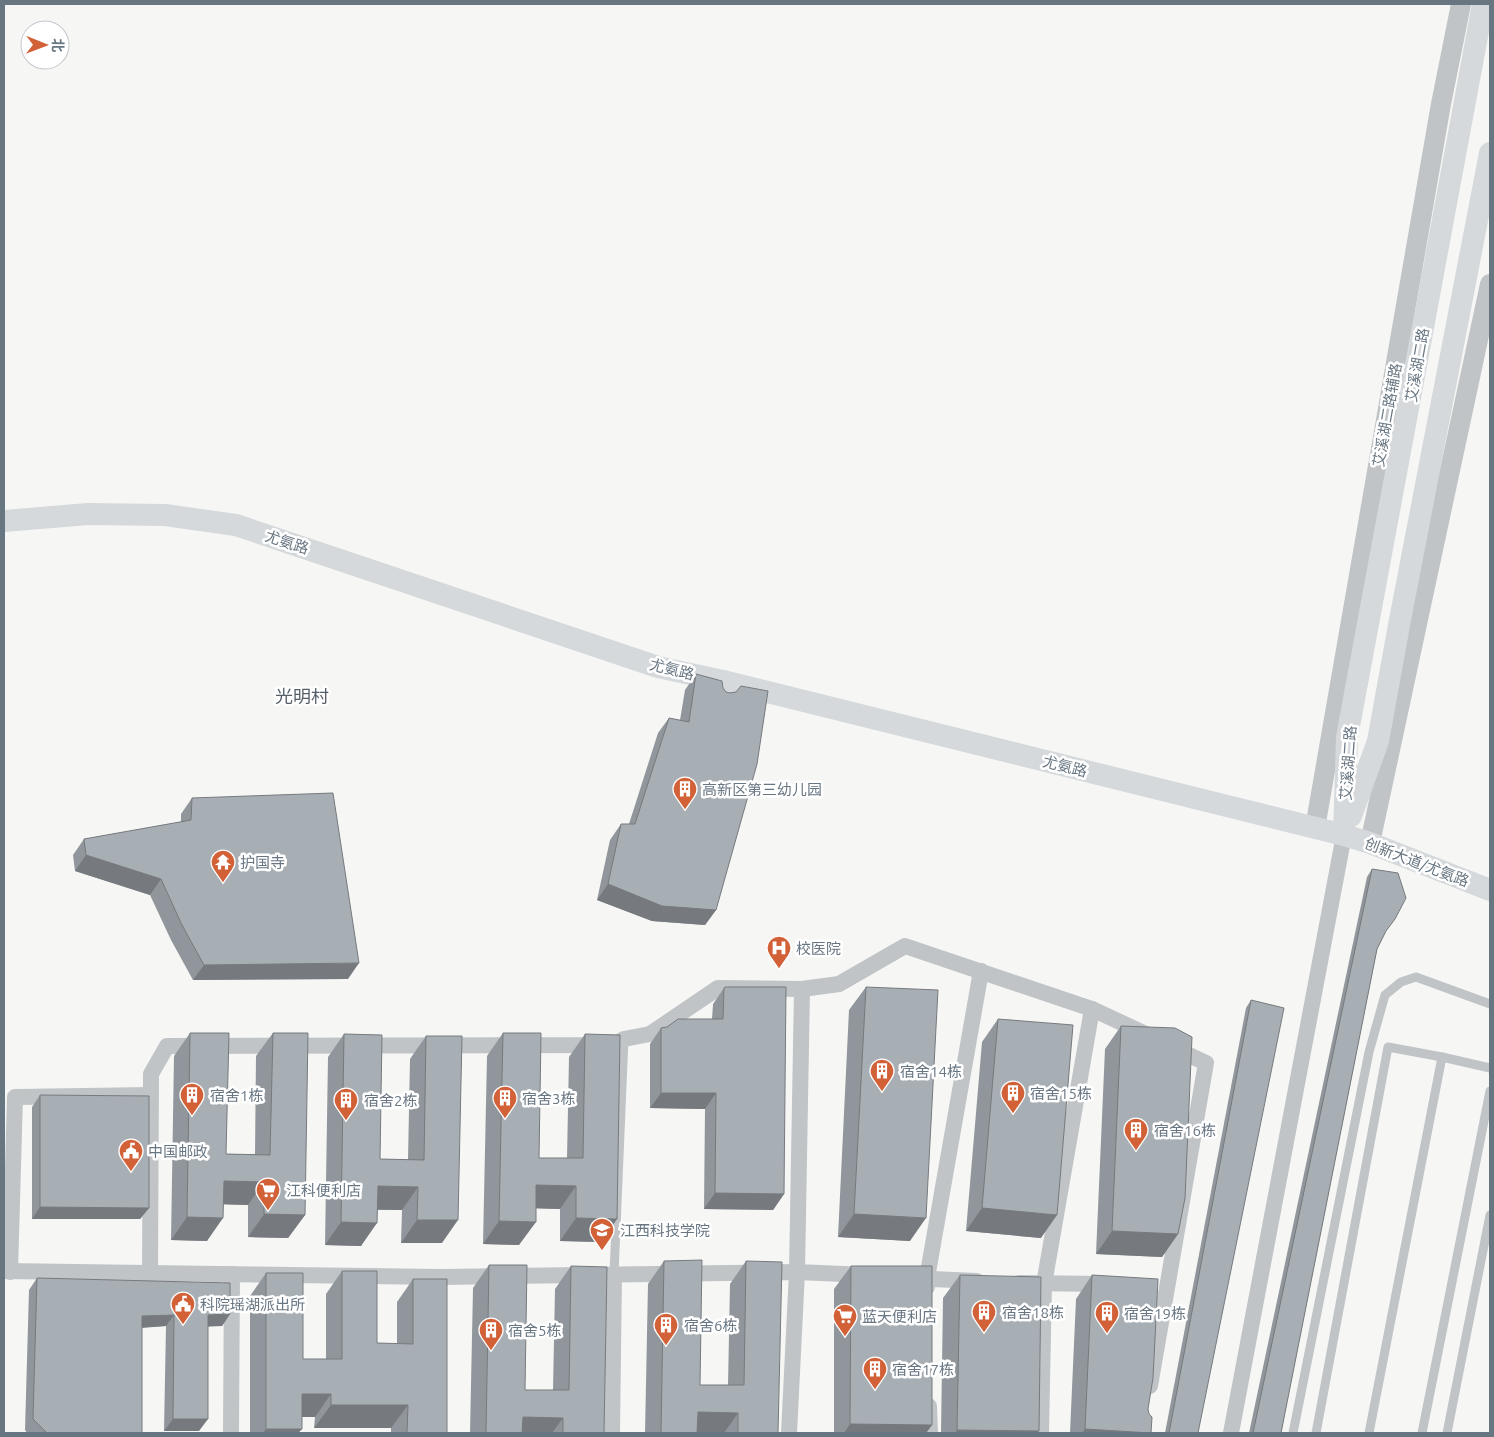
<svg xmlns="http://www.w3.org/2000/svg" width="1494" height="1437" viewBox="0 0 1494 1437" font-family="Ubuntu,'Noto Sans SC',sans-serif">
	<rect width="100%" height="100%" fill="#f6f7f4"/>
	<g fill="none" stroke-linecap="round" stroke-linejoin="round">
		<g stroke="#c0c4c7" stroke-width="9">
			<polyline points="1442,1057 1490,1068"/>
			<polyline points="614,1274 624,1039"/>
			<polyline points="1293,1433 1369,1052 1385,995 1401,982 1416,977 1490,1004"/>
			<polyline points="1316,1433 1388,1047 1442,1057 1369,1433"/>
			<polyline points="1422,1433 1490,1091"/>
			<polyline points="1447,1433 1490,1215"/>
		</g>
		<g stroke="#c0c4c7" stroke-width="16">
			<polyline points="802,989 797,1272 867,1275"/>
			<polyline points="4,1271 442,1277 797,1272 789,1433"/>
			<polyline points="10,1272 15,1097 151,1095"/>
			<polyline points="150,1273 151,1074 167,1046 613,1045 624,1039 650,1034 718,988 802,989 839,984 905,946 1092,1009 1150,1036"/>
			<polyline points="909,1278 977,1281"/>
			<polyline points="1019,1283 1107,1284"/>
			<polyline points="927,1287 927,1278 981,971"/>
			<polyline points="1150,1386 1206,1063 1172,1047"/>
			<polyline points="929,1406 930,1433"/>
			<polyline points="231,1433 232,1274"/>
			<polyline points="612,1433 614,1274"/>
			<polyline points="1041,1433 1044,1284 1092,1009"/>
			<polyline points="1231,1433 1344,835"/>
		</g>
		<g stroke="#c0c4c7" stroke-width="20">
			<polyline points="1315,828 1441,104 1461,4"/>
			<polyline points="1370,843 1490,284"/>
		</g>
		<g stroke="#d5d9dc" stroke-width="22">
			<polyline points="4,521 88,514 165,515 236,525 658,667 723,681 1344,835 1370,843 1490,890"/>
			<polyline points="1351,816 1378,741 1399,625 1490,153"/>
			<polyline points="1344,835 1347,737 1483,4"/>
		</g>
	</g>
	<g fill="#90969b">
		<polygon points="696,674 716,910 705,925 652,921 597,900 610,840 621,824 629,824 658,733 669,718 680,720 685,690"/>
		<polygon points="192,798 348,979 193,980 171,940 150,895 75,871 73,855 84,839 181,822 181,814"/>
		<polygon points="1372,869 1385,933 1377,949 1281,1433 1249,1433 1367,877"/>
		<polygon points="866,987 910,1241 838,1237 849,1010"/>
		<polygon points="724,988 784,1194 773,1210 704,1209 705,1109 650,1108 650,1044 661,1028 712,1019 713,1004"/>
		<polygon points="1251,1000 1198,1433 1165,1433 1246,1008"/>
		<polygon points="998,1019 1041,1238 966,1231 982,1042"/>
		<polygon points="1121,1026 1178,1234 1162,1257 1096,1254 1105,1049"/>
		<polygon points="190,1033 226,1154 255,1154 256,1056 273,1033 305,1215 288,1238 248,1237 248,1205 223,1204 207,1241 171,1240 174,1056"/>
		<polygon points="503,1033 539,1158 567,1158 569,1057 585,1034 617,1219 601,1242 560,1241 560,1209 536,1208 519,1245 483,1244 487,1056"/>
		<polygon points="344,1034 380,1159 408,1160 410,1059 426,1036 442,1243 401,1243 402,1210 377,1210 361,1246 325,1245 328,1057"/>
		<polygon points="40,1095 149,1208 140,1219 32,1219 32,1107"/>
		<polygon points="664,1261 700,1385 728,1385 730,1284 746,1261 778,1433 645,1433 648,1284"/>
		<polygon points="489,1265 525,1390 553,1390 555,1289 571,1266 604,1433 470,1433 473,1288"/>
		<polygon points="851,1266 932,1425 926,1433 834,1433 834,1289"/>
		<polygon points="342,1271 377,1343 397,1344 397,1302 413,1279 447,1433 391,1433 391,1428 314,1428 315,1417 302,1417 302,1429 298,1433 250,1433 250,1296 266,1273 303,1359 326,1359 326,1294"/>
		<polygon points="960,1275 1039,1431 1037,1433 941,1433 943,1298"/>
		<polygon points="1092,1275 1148,1409 1150,1433 1070,1433 1076,1299"/>
		<polygon points="37,1278 230,1314 222,1326 208,1326 199,1431 164,1431 166,1326 142,1328 142,1433 27,1433 25,1430 29,1290"/>
	</g>
	<g fill="#767a7e">
		<polygon points="86,855 161,879 150,895 75,871"/>
		<polygon points="608,884 716,910 705,925 652,921 597,900"/>
		<polygon points="359,963 348,979 193,980 204,965"/>
		<polygon points="661,1093 716,1093 705,1109 650,1108"/>
		<polygon points="224,1181 264,1182 248,1205 208,1204"/>
		<polygon points="536,1185 576,1186 560,1209 520,1208"/>
		<polygon points="378,1186 418,1187 402,1210 361,1209"/>
		<polygon points="715,1193 784,1194 773,1210 704,1209"/>
		<polygon points="40,1207 149,1208 140,1219 32,1219"/>
		<polygon points="982,1208 1057,1215 1041,1238 966,1231"/>
		<polygon points="264,1214 305,1215 288,1238 248,1237"/>
		<polygon points="854,1214 926,1218 910,1241 838,1237"/>
		<polygon points="187,1217 223,1218 207,1241 171,1240"/>
		<polygon points="576,1218 617,1219 601,1242 560,1241"/>
		<polygon points="417,1220 458,1220 442,1243 401,1243"/>
		<polygon points="499,1221 536,1222 519,1245 483,1244"/>
		<polygon points="341,1222 377,1223 361,1246 325,1245"/>
		<polygon points="1112,1231 1178,1234 1162,1257 1096,1254"/>
		<polygon points="230,1314 222,1326 200,1327 208,1315"/>
		<polygon points="174,1315 166,1326 134,1328 142,1316"/>
		<polygon points="302,1394 331,1394 315,1417 286,1417"/>
		<polygon points="331,1405 408,1405 391,1428 314,1428"/>
		<polygon points="698,1412 738,1413 724,1433 683,1433"/>
		<polygon points="523,1417 563,1418 552,1433 511,1433"/>
		<polygon points="173,1419 208,1419 199,1431 164,1431"/>
		<polygon points="850,1424 932,1425 926,1433 844,1433"/>
		<polygon points="266,1429 302,1429 298,1433 263,1433"/>
		<polygon points="1085,1429 1151,1433 1082,1433"/>
		<polygon points="957,1430 1039,1431 1037,1433 955,1433"/>
	</g>
	<g fill="#a8afb4" stroke="#767a7e">
		<polygon points="696,674 722,681 723,688 726,692 730,693 736,692 741,686 768,691 757,764 716,910 662,906 608,884 621,824 635,824 669,718 689,722"/>
		<polygon points="333,793 359,963 204,965 182,925 161,879 86,855 84,839 191,820 192,798"/>
		<polygon points="1372,869 1398,873 1406,898 1395,919 1386,931 1377,949 1281,1433 1253,1433"/>
		<polygon points="725,987 786,987 784,1194 715,1193 716,1093 661,1093 661,1028 667,1027 678,1019 723,1019 724,988"/>
		<polygon points="866,987 938,990 926,1218 854,1214"/>
		<polygon points="1251,1000 1284,1008 1198,1433 1169,1433"/>
		<polygon points="998,1019 1073,1025 1057,1215 982,1208"/>
		<polygon points="1121,1026 1175,1028 1192,1037 1185,1198 1178,1234 1112,1231"/>
		<polygon points="190,1033 229,1033 226,1154 270,1155 273,1033 308,1033 305,1215 264,1214 264,1182 224,1181 223,1218 187,1217"/>
		<polygon points="503,1033 541,1033 539,1158 583,1158 585,1034 620,1035 617,1219 576,1218 576,1186 536,1185 536,1222 499,1221"/>
		<polygon points="344,1034 382,1035 380,1159 424,1160 426,1036 462,1036 458,1220 417,1220 418,1187 378,1186 377,1223 341,1222"/>
		<polygon points="40,1095 149,1096 149,1208 40,1207"/>
		<polygon points="702,1260 700,1385 744,1385 746,1261 782,1262 778,1433 738,1433 738,1413 698,1412 697,1433 661,1433 664,1261"/>
		<polygon points="489,1265 527,1265 525,1390 569,1390 571,1266 607,1267 604,1433 563,1433 563,1418 523,1417 522,1433 486,1433"/>
		<polygon points="851,1266 932,1266 932,1425 850,1424"/>
		<polygon points="342,1271 377,1271 377,1343 413,1344 413,1279 447,1279 447,1433 407,1433 408,1405 331,1405 331,1394 302,1394 302,1429 266,1429 266,1273 303,1273 303,1359 342,1359"/>
		<polygon points="960,1275 1041,1277 1039,1431 957,1430"/>
		<polygon points="1092,1275 1158,1279 1153,1378 1148,1409 1149,1414 1152,1417 1151,1433 1085,1429"/>
		<polygon points="37,1278 230,1283 230,1314 208,1315 208,1419 173,1419 174,1315 142,1316 142,1433 47,1433 33,1419"/>
	</g>
	<defs>
		<symbol id="building-pin" viewBox="-11 -11 22 30"><path d="M0 17L-7.5 6A9.5 9.5 0 1 1 7.5 6Z" fill="#d36138" stroke="#fff"/><path d="M-4-6H4V6H1V3H-1V6H-4ZM-2.5-4.3h1.7v1.8h-1.7ZM.8-4.3h1.7v1.8H.8ZM-2.5-1h1.7V.8h-1.7ZM.8-1h1.7V.8H.8Z" fill="#fff"/></symbol>
		<symbol id="temple-pin" viewBox="-11 -11 22 30"><path d="M0 17L-7.5 6A9.5 9.5 0 1 1 7.5 6Z" fill="#d36138" stroke="#fff"/><path d="M0-6L5-2H3V0L6.5 2.5H4V6H1.5V3h-3V6H-4V2.5H-6.5L-3 0V-2H-5Z" fill="#fff"/></symbol>
		<symbol id="hospital-pin" viewBox="-11 -11 22 30"><path d="M0 17L-7.5 6A9.5 9.5 0 1 1 7.5 6Z" fill="#d36138" stroke="#fff"/><path d="M-5-5h3v3.5h4V-5h3V5h-3V1.5h-4V5h-3Z" fill="#fff"/></symbol>
		<symbol id="civic-pin" viewBox="-11 -11 22 30"><path d="M0 17L-7.5 6A9.5 9.5 0 1 1 7.5 6Z" fill="#d36138" stroke="#fff"/><path d="M-.6-6.5H3V-4.5H.6V-3L4-1V1h2V6H-6V1h2V-1L-.6-3ZM-1.2 2.5V6h2.4V2.5Z" fill="#fff"/></symbol>
		<symbol id="supermarket-pin" viewBox="-11 -11 22 30"><path d="M0 17L-7.5 6A9.5 9.5 0 1 1 7.5 6Z" fill="#d36138" stroke="#fff"/><path d="M-6-5.5h2.5l.6 2H6L4.5 2H-2.5L-4.4-4H-6ZM-1.5 3.2a1.3 1.3 0 1 0 .1 0ZM3 3.2a1.3 1.3 0 1 0 .1 0Z" fill="#fff"/></symbol>
		<symbol id="university-pin" viewBox="-11 -11 22 30"><path d="M0 17L-7.5 6A9.5 9.5 0 1 1 7.5 6Z" fill="#d36138" stroke="#fff"/><path d="M0-5L7-2L0 1L-7-2ZM-4 1L0 2.5L4 1V4Q0 6-4 4Z" fill="#fff"/></symbol>
	</defs>
	<g fill-rule="evenodd">
		<use href="#building-pin" x="671" y="775" width="28" height="38"/>
		<use href="#temple-pin" x="209" y="848" width="28" height="38"/>
		<use href="#hospital-pin" x="765" y="934" width="28" height="38"/>
		<use href="#building-pin" x="868" y="1057" width="28" height="38"/>
		<use href="#building-pin" x="999" y="1079" width="28" height="38"/>
		<use href="#building-pin" x="178" y="1081" width="28" height="38"/>
		<use href="#building-pin" x="491" y="1084" width="28" height="38"/>
		<use href="#building-pin" x="332" y="1086" width="28" height="38"/>
		<use href="#building-pin" x="1122" y="1116" width="28" height="38"/>
		<use href="#civic-pin" x="117" y="1137" width="28" height="38"/>
		<use href="#supermarket-pin" x="254" y="1176" width="28" height="38"/>
		<use href="#university-pin" x="588" y="1216" width="28" height="38"/>
		<use href="#civic-pin" x="169" y="1290" width="28" height="38"/>
		<use href="#building-pin" x="970" y="1298" width="28" height="38"/>
		<use href="#building-pin" x="1093" y="1299" width="28" height="38"/>
		<use href="#supermarket-pin" x="831" y="1302" width="28" height="38"/>
		<use href="#building-pin" x="652" y="1311" width="28" height="38"/>
		<use href="#building-pin" x="477" y="1316" width="28" height="38"/>
		<use href="#building-pin" x="861" y="1355" width="28" height="38"/>
	</g>
	<g text-anchor="middle" dominant-baseline="central" stroke-width="5" stroke-linejoin="round" paint-order="stroke">
		<g font-size="15" fill="#687682" stroke="#fff">
			<text transform="translate(1417 365) rotate(-80)">艾溪湖二路</text>
			<text transform="translate(1387 415) rotate(-80)">艾溪湖二路辅路</text>
			<text transform="translate(287 542) rotate(18)">尤氨路</text>
			<text transform="translate(672 669) rotate(14)">尤氨路</text>
			<text transform="translate(1348 763) rotate(-86)">艾溪湖二路</text>
			<text transform="translate(1065 766) rotate(14)">尤氨路</text>
			<text transform="translate(1417 862) rotate(21)">创新大道/尤氨路</text>
		</g>
		<g font-size="15" fill="#687682" stroke="#fff" text-anchor="start">
			<text x="702" y="789">高新区第三幼儿园</text>
			<text x="240" y="862">护国寺</text>
			<text x="796" y="948">校医院</text>
			<text x="900" y="1071">宿舍14栋</text>
			<text x="1030" y="1093">宿舍15栋</text>
			<text x="210" y="1095">宿舍1栋</text>
			<text x="522" y="1098">宿舍3栋</text>
			<text x="364" y="1100">宿舍2栋</text>
			<text x="1154" y="1130">宿舍16栋</text>
			<text x="148" y="1151">中国邮政</text>
			<text x="286" y="1190">江科便利店</text>
			<text x="620" y="1230">江西科技学院</text>
			<text x="200" y="1304">科院瑶湖派出所</text>
			<text x="1002" y="1312">宿舍18栋</text>
			<text x="1124" y="1313">宿舍19栋</text>
			<text x="862" y="1316">蓝天便利店</text>
			<text x="684" y="1325">宿舍6栋</text>
			<text x="508" y="1330">宿舍5栋</text>
			<text x="892" y="1369">宿舍17栋</text>
		</g>
		<g font-size="18" fill="#565f68" stroke="#fff">
			<text x="302" y="696">光明村</text>
		</g>
	</g>
	<rect width="1494" height="1437" fill="none" stroke="#687682" stroke-width="10"/>
	<g transform="translate(45 45) rotate(91)"><circle r="24" fill="#ffffff" stroke="#c3c8cd"/>
	<path d="M0-4L9 19L0 12L-9 19Z" fill="#d36138"/>
	<text y="-8" font-size="14" font-weight="bold" text-anchor="middle" fill="#687682">北</text>
	</g>
</svg>
